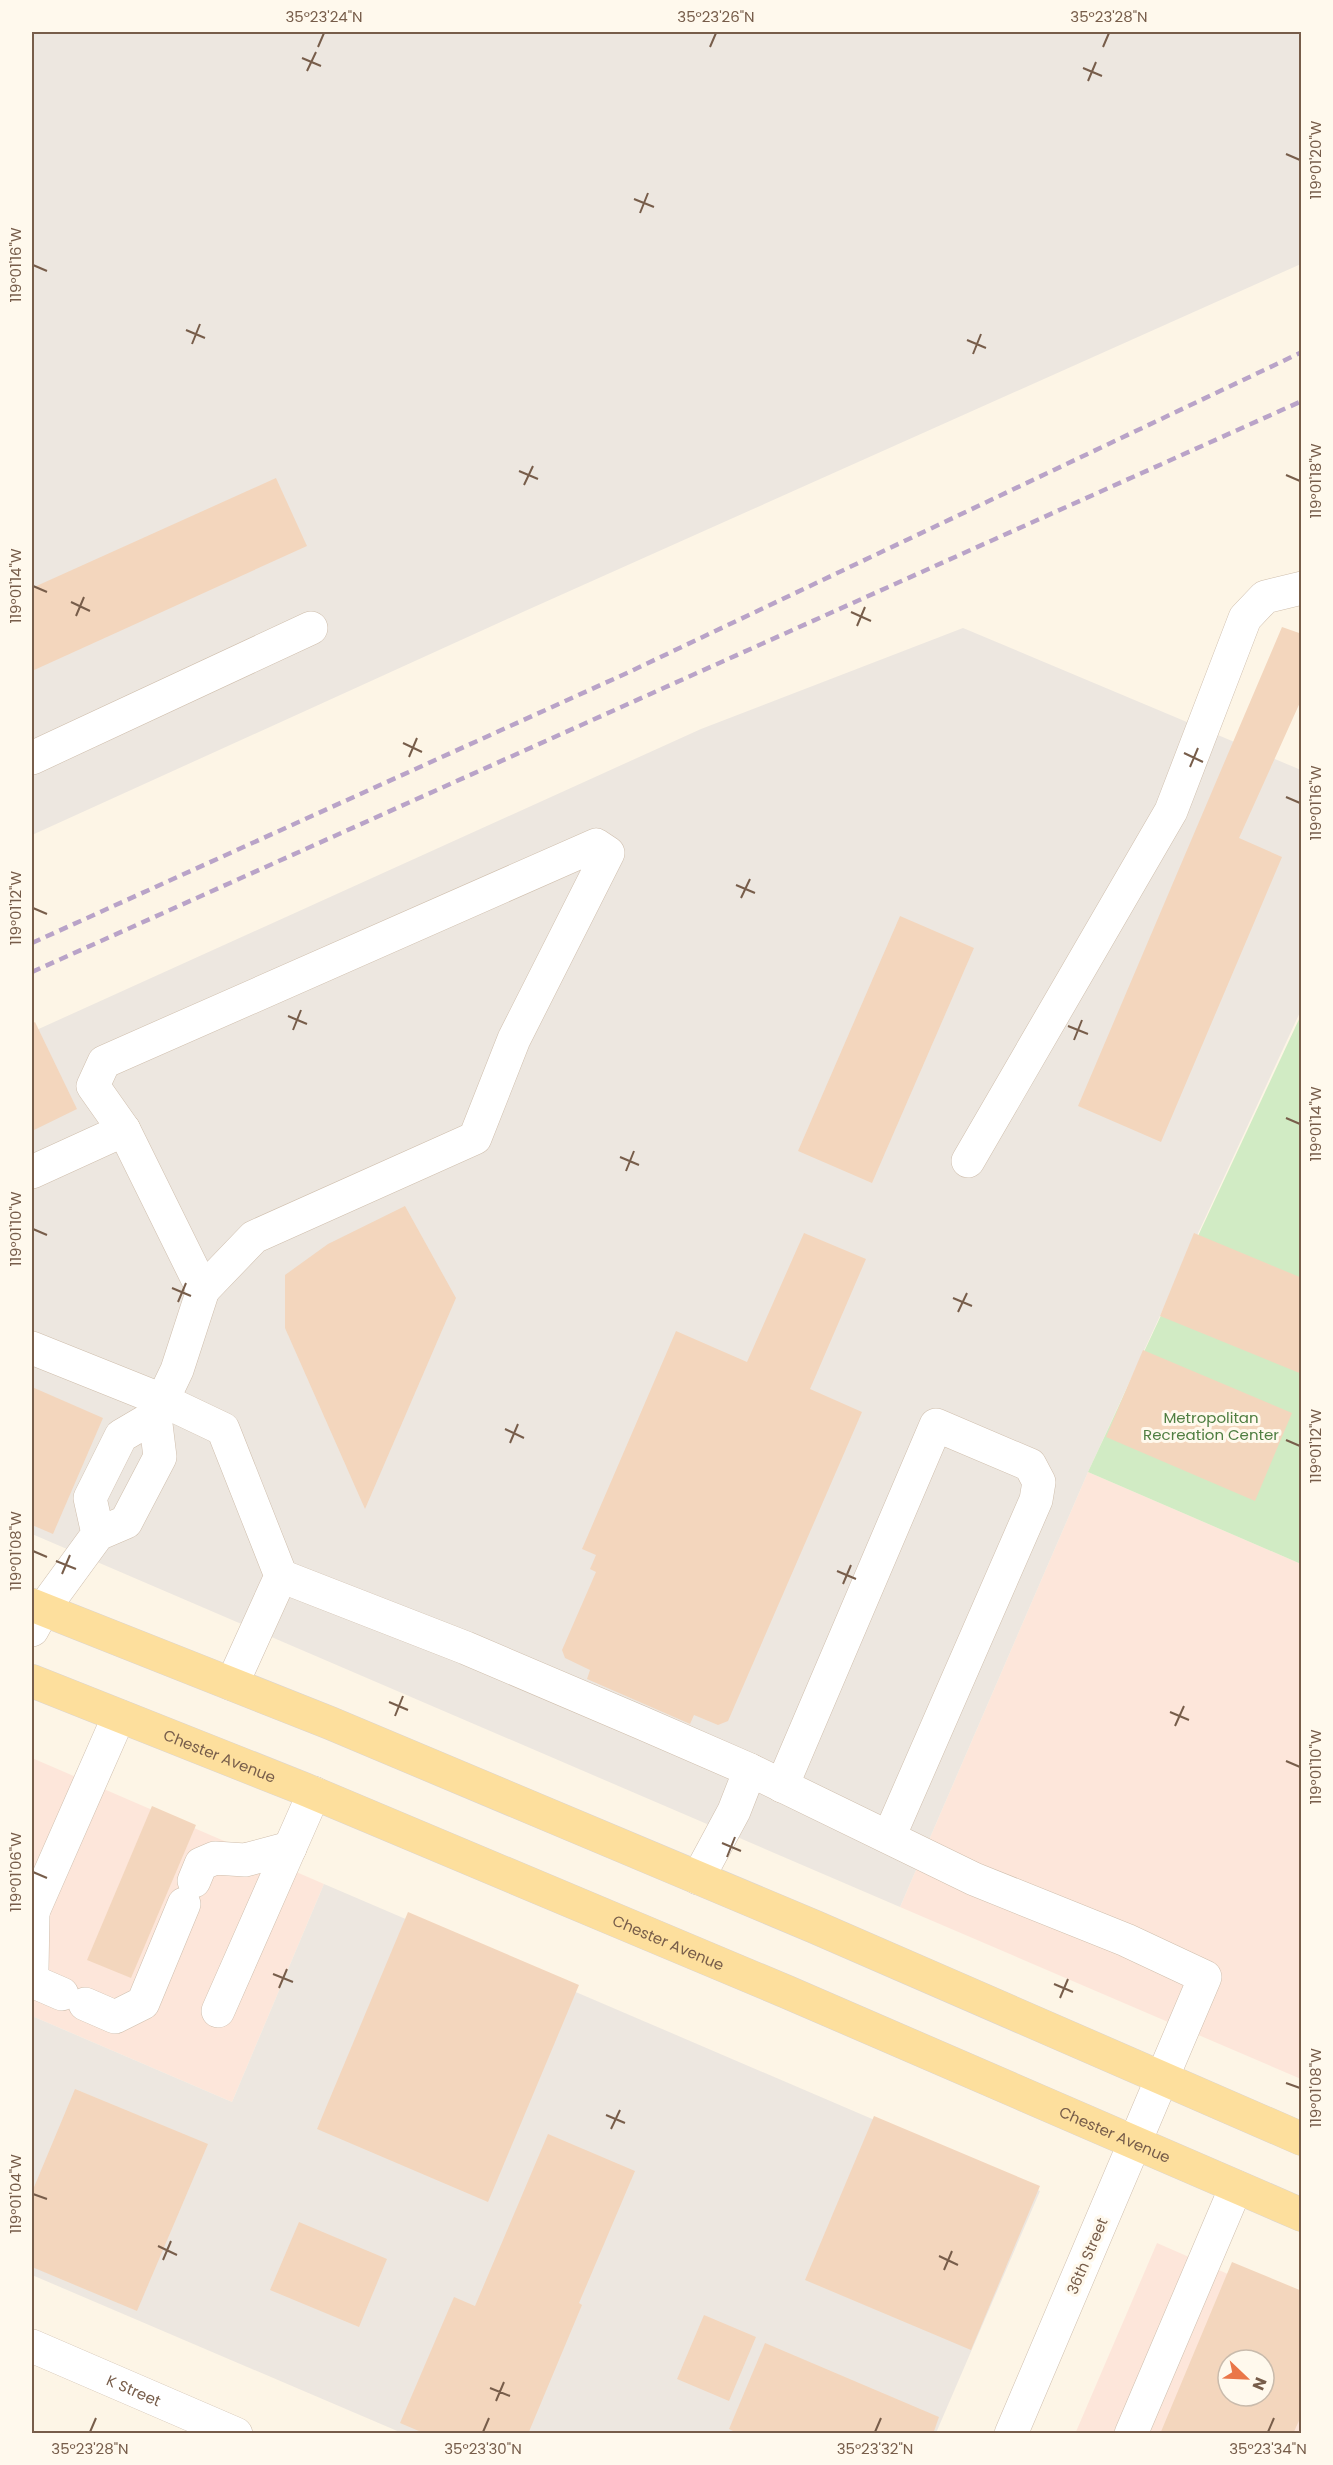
<svg xmlns="http://www.w3.org/2000/svg" width="1333" height="2465" viewBox="0 0 1333 2465" font-family="Poppins,sans-serif">
	<rect width="100%" height="100%" fill="#fdf5e6"/>
	<g fill="#fde6da" fill-rule="evenodd">
		<polygon points="1088,1472 1301,1564 1301,2079 900,1907"/>
		<polygon points="32,1758 324,1884 232,2102 32,2016"/>
		<path d="M1157,2243L1301,2306V2433L1075,2434ZM1228,2360H1264V2396H1228Z"/>
	</g>
	<g fill="#ede7e0">
		<polygon points="32,32 1301,32 1301,264 525,611 32,835"/>
		<polygon points="963,628 1301,770 1301,1010 1088,1472 900,1907 32,1534 32,1032 701,729"/>
		<polygon points="324,1884 1040,2191 936,2433 402,2433 32,2275 32,2016 232,2102"/>
	</g>
	<polygon fill="#d1ebc4" points="1301,1015 1301,1564 1088,1472"/>
	<g fill="#f3d6bd" fill-rule="evenodd">
		<polygon points="276,478 307,546 32,671 32,588"/>
		<polygon points="1282,627 1302,634 1302,698 1239,838 1282,857 1161,1142 1078,1106"/>
		<polygon points="900,916 974,948 872,1183 798,1151"/>
		<polygon points="35,1022 77,1109 32,1131 32,1024"/>
		<polygon points="405,1206 456,1298 365,1509 285,1328 285,1275 328,1244"/>
		<polygon points="804,1233 866,1259 810,1389 862,1412 728,1721 718,1725 694,1715 690,1724 587,1679 590,1670 565,1658 562,1650 596,1572 590,1569 596,1555 582,1549 676,1331 747,1362"/>
		<polygon points="1194,1233 1302,1278 1302,1374 1160,1316"/>
		<polygon points="1143,1350 1292,1413 1255,1501 1106,1437"/>
		<polygon points="32,1387 103,1418 53,1534 32,1525"/>
		<polygon points="152,1806 196,1825 131,1978 87,1960"/>
		<polygon points="408,1912 579,1985 488,2202 317,2129"/>
		<polygon points="75,2089 208,2144 137,2311 32,2267 32,2192"/>
		<polygon points="874,2116 1040,2186 971,2350 805,2280"/>
		<polygon points="548,2134 635,2171 579,2303 582,2305 528,2434 426,2434 400,2423 454,2297 475,2306"/>
		<polygon points="299,2222 387,2259 359,2327 270,2290"/>
		<path d="M1232,2262L1302,2291V2414L1293,2434H1160ZM1228,2360H1264V2396H1228Z"/>
		<polygon points="704,2315 756,2337 729,2401 677,2379"/>
		<polygon points="765,2343 939,2417 933,2434 739,2434 729,2429"/>
	</g>
	<g fill="none" stroke-linecap="round" stroke-linejoin="round">
		<defs>
			<g id="minor">
				<polyline points="32,758 311,628"/>
				<polyline points="124,1130 93,1086 104,1062 596,845 608,853 514,1039 475,1138 254,1237 203,1290"/>
				<polyline points="968,1161 1171,811 1245,618 1265,597 1302,588"/>
				<polyline points="32,1172 124,1130 203,1290 177,1370 155,1416"/>
				<polyline points="32,1348 162,1400 223,1429 281,1576 232,1684"/>
				<polyline points="281,1576 466,1648 642,1723 750,1770 974,1879 1126,1940 1205,1977 1011,2434"/>
				<polyline points="32,1630 44,1608 98,1534 126,1522 160,1457 155,1416 121,1436 90,1498 98,1534"/>
				<polyline points="782,1786 936,1425 1030,1465 1039,1482 1036,1500 889,1837"/>
				<polyline points="698,1878 734,1811 750,1770"/>
				<polyline points="194,1881 201,1864 215,1858 245,1860 290,1848"/>
				<polyline points="32,1914 119,1716"/>
				<polyline points="32,1970 33,1915"/>
				<polyline points="32,1981 62,1994"/>
				<polyline points="85,2004 115,2017 143,2003 184,1904"/>
				<polyline points="218,2011 314,1793"/>
				<path id="s1" d="M32,2346L236,2434"/>
				<polyline points="1131,2434 1236,2187"/>
			</g>
			<g id="major">
				<polyline points="32,1605 330,1723 815,1927 1302,2139"/>
				<path id="s2" d="M32,1681L304,1789L787,1992L1302,2215"/>
			</g>
		</defs>
		<use href="#minor" stroke="#cfbeac" stroke-width="34"/>
		<use href="#major" stroke="#dcd5d0" stroke-width="34"/>
		<use href="#minor" stroke="#fff" stroke-width="33"/>
		<use href="#major" stroke="#fddf9d" stroke-width="33"/>
		<g stroke="#b9a3c8" stroke-width="4.5" stroke-dasharray="9 6" stroke-linecap="butt">
			<polyline points="32,943 627,673 1302,352"/>
			<polyline points="32,972 1302,401"/>
		</g>
	</g>
	<path fill="none" stroke="#775d4a" stroke-width="2" d="M318,47L324,33M710,47L716,33M1103,47L1109,33M302,58L321,66M1083,68L1102,76M307,71L316,52M1088,81L1096,62M1286,154L1300,160M634,199L654,207M640,213L648,193M33,265L47,271M186,330L205,338M967,340L986,348M192,344L200,324M973,354L981,334M519,471L538,479M1286,475L1300,481M524,485L533,466M33,586L47,592M71,602L90,611M851,612L871,621M76,616L84,597M857,626L865,607M403,743L422,752M1184,753L1203,762M409,757L417,738M1190,767L1198,748M1286,797L1300,803M736,885L755,893M741,898L750,879M33,908L47,914M288,1016L307,1024M1068,1026L1088,1034M293,1030L301,1010M1074,1040L1082,1020M1286,1118L1300,1124M620,1157L639,1165M626,1171L634,1151M33,1229L47,1235M172,1288L191,1296M953,1298L972,1306M178,1302L186,1283M958,1312L967,1293M505,1429L524,1438M1286,1440L1300,1446M510,1443L518,1424M33,1551L47,1557M56,1561L76,1569M837,1571L856,1579M62,1574L70,1555M843,1584L851,1565M389,1702L408,1710M1170,1712L1189,1720M395,1716L403,1696M1175,1726L1184,1706M1286,1761L1300,1767M722,1843L741,1851M727,1857L735,1837M33,1872L47,1878M273,1974L293,1982M1054,1984L1073,1992M279,1988L287,1969M1060,1998L1068,1979M1286,2083L1300,2088M606,2115L625,2123M611,2129L620,2110M33,2194L47,2199M158,2246L177,2255M939,2256L958,2265M163,2260L171,2241M944,2270L952,2251M490,2388L510,2396M496,2401L504,2382M90,2432L96,2418M483,2432L489,2418M875,2432L881,2418M1268,2432L1274,2418"/>
	<g text-anchor="middle" dominant-baseline="central" stroke-width="6" stroke-linejoin="round" paint-order="stroke">
		<g font-size="15" fill="#4f7e41" stroke="#fff9ed">
			<text x="1211" y="1417">Metropolitan<tspan x="1211" dy="17">Recreation Center</tspan></text>
		</g>
		<g font-size="15" fill="#775d4a" stroke="#fff9ed">
			<text stroke="none"><textPath href="#s2" startOffset="202">Chester Avenue</textPath></text>
			<text stroke="none"><textPath href="#s2" startOffset="688">Chester Avenue</textPath></text>
			<text stroke="none"><textPath href="#s2" startOffset="1174">Chester Avenue</textPath></text>
			<text transform="translate(1087 2256) rotate(-67)">36th Street</text>
			<text stroke="none"><textPath href="#s1" startOffset="111">K Street</textPath></text>
		</g>
	</g>
	<rect width="1333" height="2465" fill="none" stroke="#fff9ed" stroke-width="66"/>
	<g transform="translate(1246 2378) rotate(113)"><circle r="28" fill="#fff9ed" stroke="#c9bbac" stroke-width="1.5"/>
	<path d="M0-4.5L10 22L0 15L-10 22Z" fill="#ea7648"/>
	<text y="-9" font-size="16" font-weight="bold" text-anchor="middle" fill="#775d4a">N</text>
	</g>
	<rect x="33" y="33" width="1267" height="2399" fill="none" stroke="#775d4a" stroke-width="2"/>
	<g font-size="15" text-anchor="middle" fill="#775d4a">
		<text x="324" y="22">35°23'24"N</text>
		<text x="716" y="22">35°23'26"N</text>
		<text x="1109" y="22">35°23'28"N</text>
		<text transform="translate(1316 160) rotate(-90)" y="5">119°01'20"W</text>
		<text transform="translate(16 265) rotate(-90)" y="5">119°01'16"W</text>
		<text transform="translate(1316 481) rotate(-90)" y="5">119°01'18"W</text>
		<text transform="translate(16 586) rotate(-90)" y="5">119°01'14"W</text>
		<text transform="translate(1316 803) rotate(-90)" y="5">119°01'16"W</text>
		<text transform="translate(16 908) rotate(-90)" y="5">119°01'12"W</text>
		<text transform="translate(1316 1124) rotate(-90)" y="5">119°01'14"W</text>
		<text transform="translate(16 1229) rotate(-90)" y="5">119°01'10"W</text>
		<text transform="translate(1316 1446) rotate(-90)" y="5">119°01'12"W</text>
		<text transform="translate(16 1551) rotate(-90)" y="5">119°01'08"W</text>
		<text transform="translate(1316 1767) rotate(-90)" y="5">119°01'10"W</text>
		<text transform="translate(16 1872) rotate(-90)" y="5">119°01'06"W</text>
		<text transform="translate(1316 2088) rotate(-90)" y="5">119°01'08"W</text>
		<text transform="translate(16 2194) rotate(-90)" y="5">119°01'04"W</text>
		<text x="90" y="2454">35°23'28"N</text>
		<text x="483" y="2454">35°23'30"N</text>
		<text x="875" y="2454">35°23'32"N</text>
		<text x="1268" y="2454">35°23'34"N</text>
	</g>
</svg>
